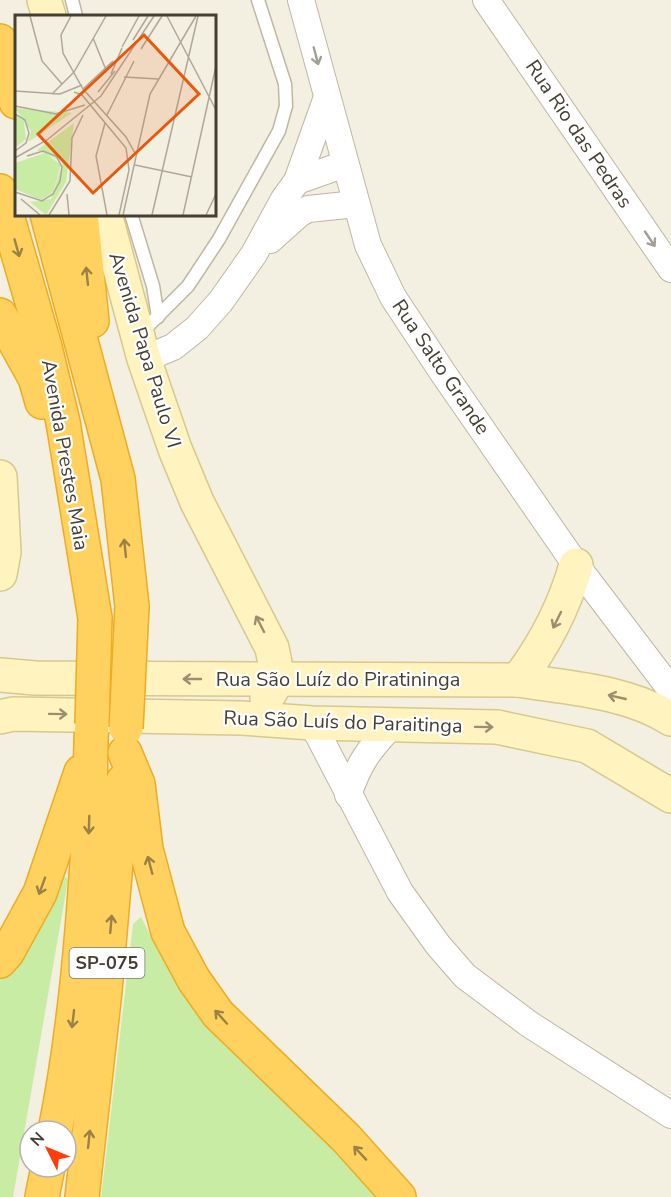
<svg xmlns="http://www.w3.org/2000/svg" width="671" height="1197" viewBox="0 0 671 1197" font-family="'Nunito Sans',sans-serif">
	<rect width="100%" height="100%" fill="#f3efe1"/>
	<g fill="#c9eca5">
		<polygon points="63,874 68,880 13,1197 0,1197 0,979 16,961"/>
		<polygon points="141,917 170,972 190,1000 378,1197 101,1197 133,924"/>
	</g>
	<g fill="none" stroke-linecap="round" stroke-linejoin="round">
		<defs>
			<g id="lane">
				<polyline points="72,0 76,16"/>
				<polyline points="131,214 153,286 158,317"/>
				<polyline points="141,333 188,286 219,239 279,131 286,106 285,84 258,0"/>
			</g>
			<g id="street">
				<polyline points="301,0 368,245 393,297 443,373 576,565 671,690"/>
				<polyline points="486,0 671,269"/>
				<polyline points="297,181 327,97"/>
				<polyline points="270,240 299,214 308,209 356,204"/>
				<polyline points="144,359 173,347 197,328 221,301 254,254 284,199 297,181 345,164"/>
				<polyline points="312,723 400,892 438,945 465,976 529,1024 671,1115"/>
				<path d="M348,795C360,761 368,751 392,725"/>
			</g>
			<g id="secondary">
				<polyline points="44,0 49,16"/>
				<polyline points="105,214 144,359 175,449 197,502 272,648 278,679 267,698"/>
				<polyline points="0,477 4,552 0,574"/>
				<path d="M0,675L35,678L518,680C568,688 627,691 671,719"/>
				<path d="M518,680C545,644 564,608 576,565"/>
				<polyline points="0,717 13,714 241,718 312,723 497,727 587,746 671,796"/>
			</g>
			<g id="highway">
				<polyline points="0,41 16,102"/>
				<polyline points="0,191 45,347 63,422 95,618"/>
				<polyline points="47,214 118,479 132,606"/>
				<polyline points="81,214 92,321"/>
				<polyline points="0,315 35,378 42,402"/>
				<polyline points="125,753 138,784 146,849 168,932 194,980 218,1014 346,1138 399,1197"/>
				<polyline points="0,961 7,953 40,893 81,772"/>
				<path d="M55,1131C75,1032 83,931 89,830C92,795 89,760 92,724"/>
				<polyline points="42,1197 48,1167"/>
				<polyline points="82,1197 105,991 123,781"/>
			</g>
		</defs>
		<use href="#lane" stroke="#bfb7a4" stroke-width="15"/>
		<use href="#street" stroke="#bfb7a4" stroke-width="28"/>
		<use href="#secondary" stroke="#d8c88c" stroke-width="36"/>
		<use href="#highway" stroke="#edac21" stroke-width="36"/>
		<use href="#lane" stroke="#fff" stroke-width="12"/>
		<use href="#street" stroke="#fff" stroke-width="26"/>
		<use href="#secondary" stroke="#fff3bf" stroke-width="33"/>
		<use href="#highway" stroke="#ffd260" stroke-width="33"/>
		<defs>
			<g id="highway-bridge">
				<polyline points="92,724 95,618"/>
				<polyline points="126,728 132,606"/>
			</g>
		</defs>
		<use href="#highway-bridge" stroke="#edac21" stroke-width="36" stroke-linecap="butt"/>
		<use href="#highway-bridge" stroke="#ffd260" stroke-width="33"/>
	</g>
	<defs><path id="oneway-shaft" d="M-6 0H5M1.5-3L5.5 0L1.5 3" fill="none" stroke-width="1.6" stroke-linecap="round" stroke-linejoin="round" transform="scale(1.5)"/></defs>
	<g stroke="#a29e98">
		<use href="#oneway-shaft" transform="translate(316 56) rotate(75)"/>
		<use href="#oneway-shaft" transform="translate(650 239) rotate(56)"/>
	</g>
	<g stroke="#998147">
		<use href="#oneway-shaft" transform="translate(17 248) rotate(74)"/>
		<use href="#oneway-shaft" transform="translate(87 276) rotate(-96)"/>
		<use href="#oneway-shaft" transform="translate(125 548) rotate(-96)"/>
		<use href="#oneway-shaft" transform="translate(89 825) rotate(92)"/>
		<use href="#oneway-shaft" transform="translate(150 865) rotate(-105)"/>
		<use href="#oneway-shaft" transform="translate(42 886) rotate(110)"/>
		<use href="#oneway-shaft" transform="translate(111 924) rotate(-85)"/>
		<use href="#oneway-shaft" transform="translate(221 1017) rotate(-132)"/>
		<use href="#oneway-shaft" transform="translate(73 1019) rotate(97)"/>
		<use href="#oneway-shaft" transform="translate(89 1139) rotate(-84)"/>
		<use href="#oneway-shaft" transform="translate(360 1153) rotate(-133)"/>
	</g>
	<g stroke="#998f71">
		<use href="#oneway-shaft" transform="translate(557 620) rotate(116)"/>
		<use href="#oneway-shaft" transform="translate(260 624) rotate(-117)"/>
		<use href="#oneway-shaft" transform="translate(192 679) rotate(-180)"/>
		<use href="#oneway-shaft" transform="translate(617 697) rotate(-167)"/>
		<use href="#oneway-shaft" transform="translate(58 714) rotate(1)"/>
		<use href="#oneway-shaft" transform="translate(484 727) rotate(1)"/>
	</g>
	<g text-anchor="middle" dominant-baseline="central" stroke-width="4.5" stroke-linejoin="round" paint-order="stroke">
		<rect fill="#fff" stroke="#7d7870" stroke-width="1.5" x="69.5" y="948" width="75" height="30" rx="4.5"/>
		<g font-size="18" font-weight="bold" fill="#453e32">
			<text x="107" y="963">SP-075</text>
		</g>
		<g font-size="20" fill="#453e32" stroke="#fff">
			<text transform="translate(579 134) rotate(56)">Rua Rio das Pedras</text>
			<text transform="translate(145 350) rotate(73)">Avenida Papa Paulo VI</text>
			<text transform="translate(441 367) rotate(56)">Rua Salto Grande</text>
			<text transform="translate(65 455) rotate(80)">Avenida Prestes Maia</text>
			<text x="338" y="679">Rua São Luíz do Piratininga</text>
			<text transform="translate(343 722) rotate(2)">Rua São Luís do Paraitinga</text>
		</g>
	</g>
	<g transform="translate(15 15)">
		<rect width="201" height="201" fill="#f3efe1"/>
		<path d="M0,93L57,98L13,127L16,116ZM0,100L9,106L11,124L0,133ZM59,108L51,167L31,200L15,187L36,184L48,147L22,135ZM30,138L46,150L38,177L26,185L0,174V148Z" fill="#c9eca5"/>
		<path fill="none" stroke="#ada89b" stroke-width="1.5" d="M15,1L27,46L47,69M56,1L46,20L48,38L68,74L111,122L121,140M152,1L201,95M78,23L91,55M118,25L133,1M107,32L124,1M126,34L147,1M96,59L107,33M109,62L143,64M68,74L98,46M0,76L45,79L67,70M59,77L67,80L111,133L114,155L104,200M83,77L100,56M37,79L59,57L91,1M0,91L41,99L70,90M0,99L10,105L14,118L11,128L0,136M92,100L119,46M90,108L81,141L92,200M0,143L32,125L86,81L139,1M120,150L177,162M0,177L27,186L38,179L45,166L47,152L41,141L28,136L12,141M52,179L54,200M6,184L25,200M34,200L55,166L57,123L68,100M108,200L135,79L181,1M137,200L183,1M168,200L201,51M191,200L201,179"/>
		<path fill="#e8590c" fill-opacity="0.15" stroke="#e8590c" stroke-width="3" d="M129,20L184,79L78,178L23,119Z"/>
		<rect width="201" height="201" fill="none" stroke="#453e32" stroke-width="3"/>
	</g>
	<g transform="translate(48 1149) rotate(313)"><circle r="28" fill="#ffffff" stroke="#b5b2ad" stroke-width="1.5"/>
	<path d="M0-4.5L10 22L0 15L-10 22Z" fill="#ff3d0c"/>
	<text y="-9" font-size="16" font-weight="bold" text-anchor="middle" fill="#453e32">N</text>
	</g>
</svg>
